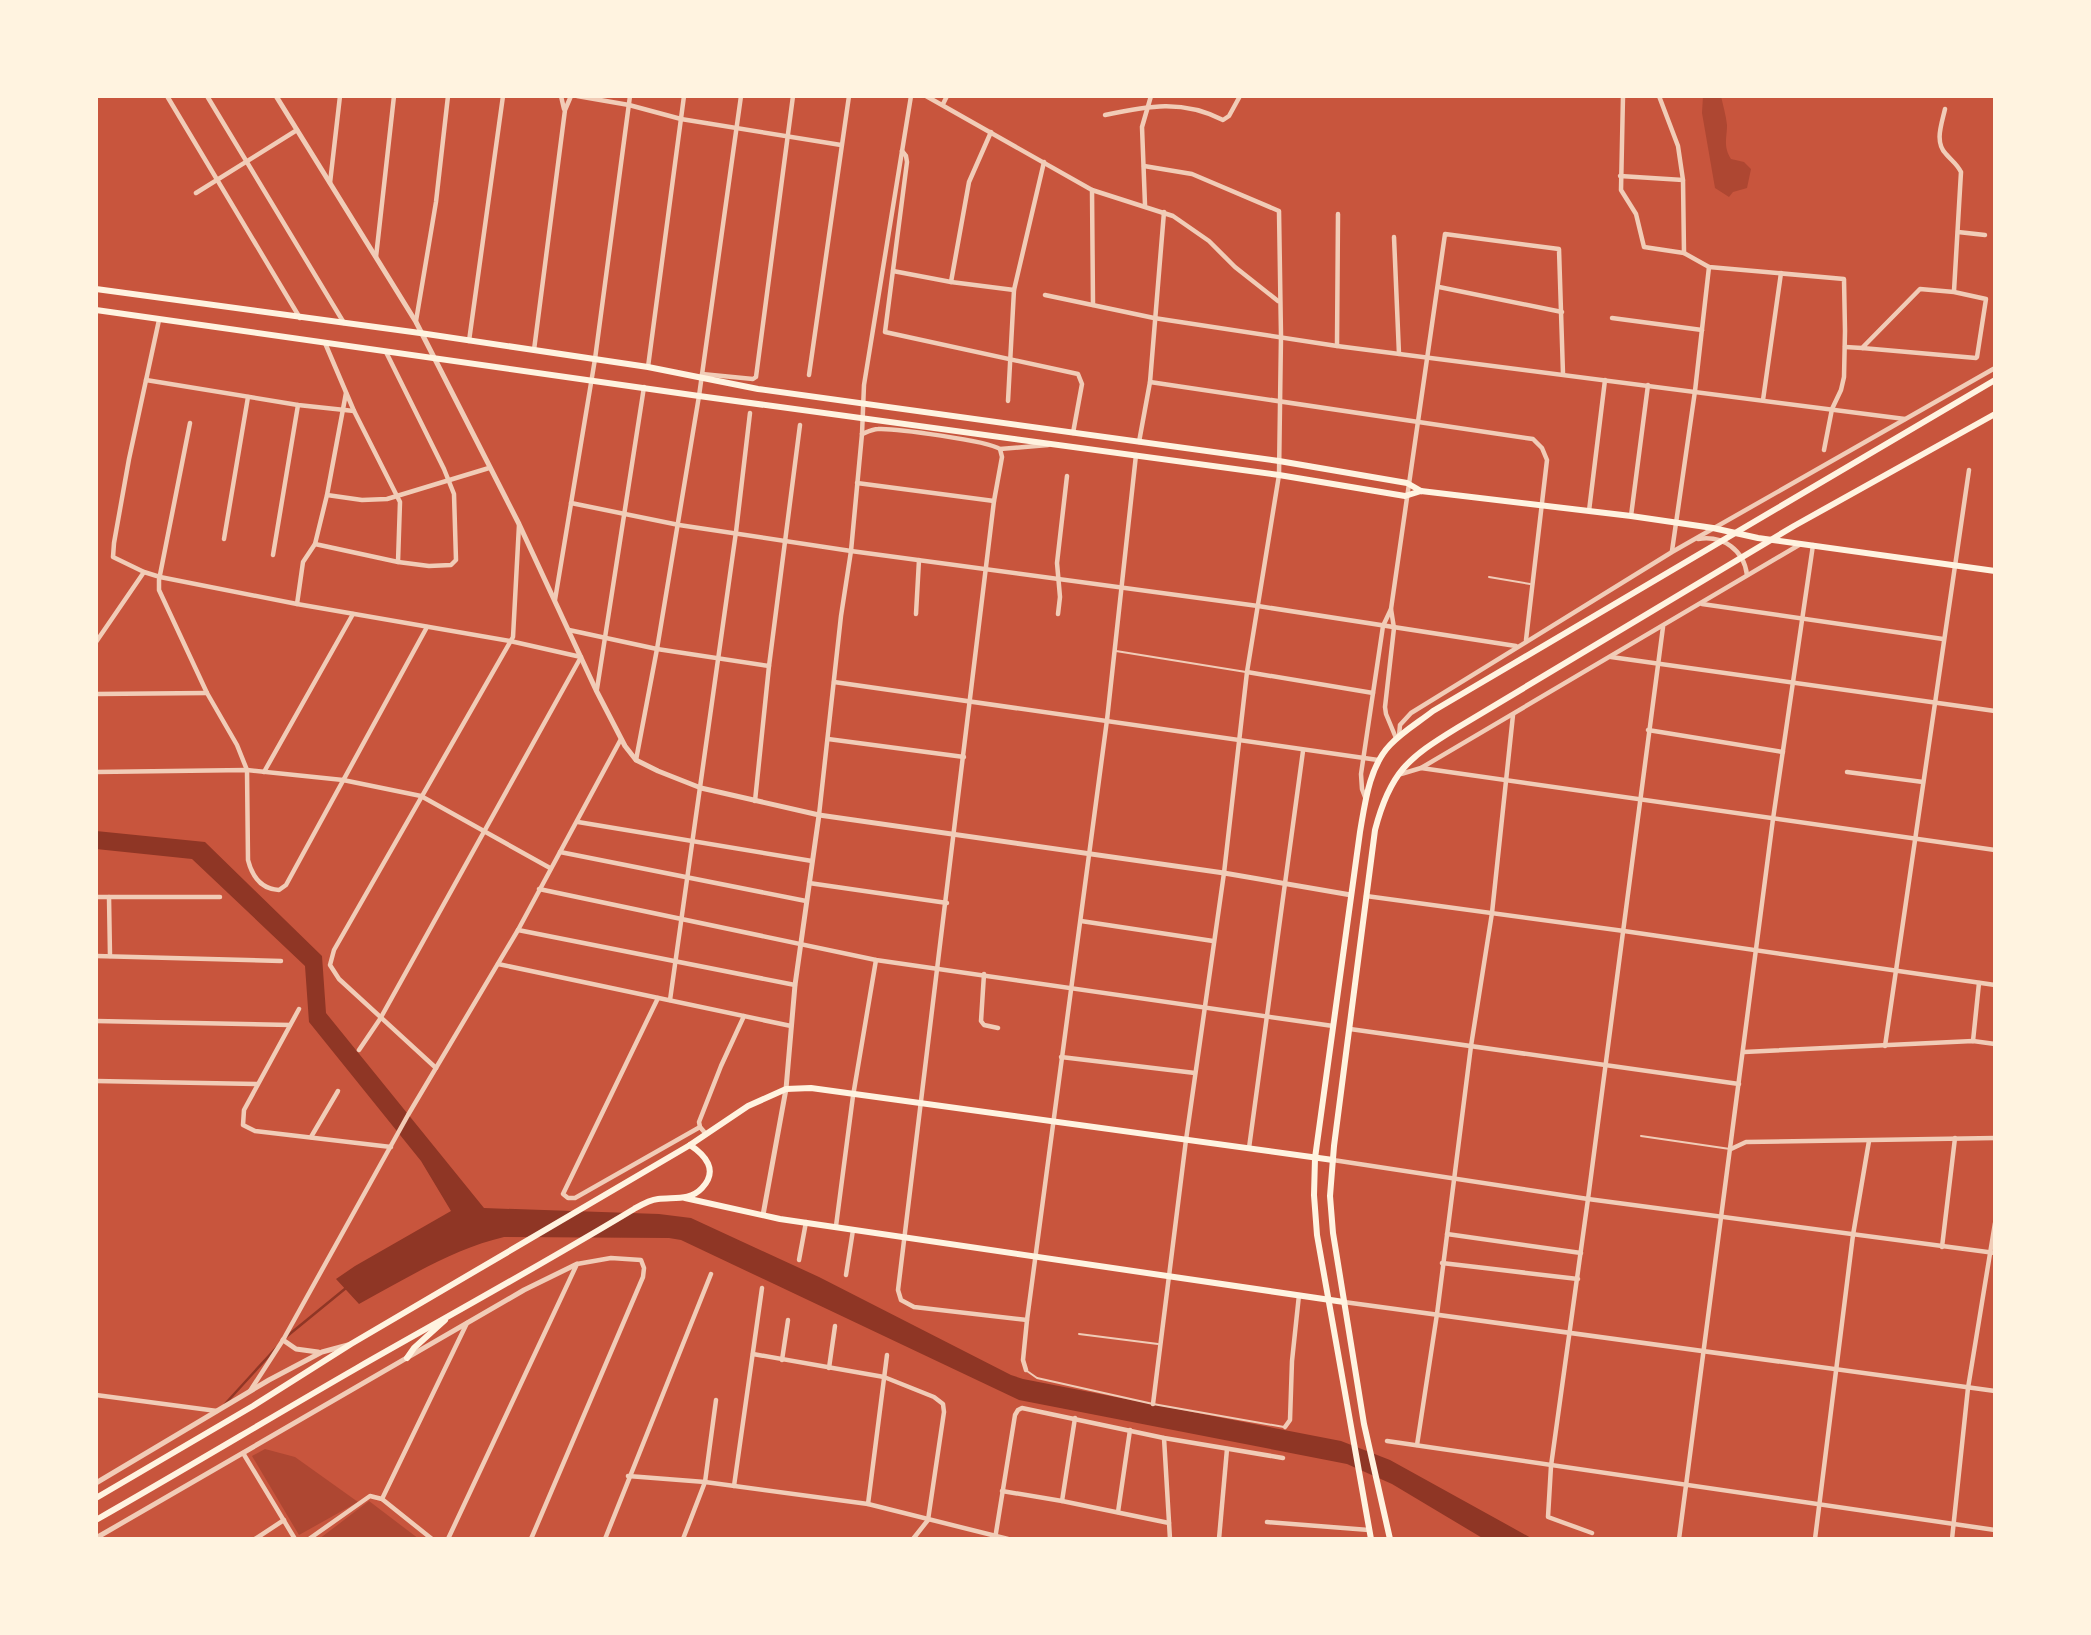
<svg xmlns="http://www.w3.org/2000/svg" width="2091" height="1635" viewBox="0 0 2091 1635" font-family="Cabin,sans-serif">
	<rect width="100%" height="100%" fill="#c8553d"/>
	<g fill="#ae4732">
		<path d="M1703,96H1721C1723,106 1726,115 1727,125C1727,138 1723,146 1731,159L1744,162L1751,169L1747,188L1733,192L1729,197L1715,188L1702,113Z"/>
		<polygon points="265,1449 295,1457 358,1502 299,1535 252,1456"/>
		<polygon points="369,1501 419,1539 319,1539"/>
	</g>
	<path fill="#8f3625" d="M96,831L205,842L322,956L326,1013L484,1208L659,1214L691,1218L819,1277L1011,1375L1023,1379L1341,1441L1390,1460L1533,1539H1484L1392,1484L1347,1464L1019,1400L681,1240L669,1238L504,1237C453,1249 405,1279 359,1304L336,1279L355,1266L451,1211L421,1161L309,1022L305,966L192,859L96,849Z"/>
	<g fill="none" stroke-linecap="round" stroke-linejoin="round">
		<g stroke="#8f3625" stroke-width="2.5">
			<polyline points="286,1337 346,1288"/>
			<polyline points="225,1404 277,1347"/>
		</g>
		<g stroke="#f1ccb7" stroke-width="2">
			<polyline points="1489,577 1530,584"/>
			<polyline points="1116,651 1246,672"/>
			<polyline points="1641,1136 1730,1149"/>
			<polyline points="1079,1334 1158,1344"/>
			<polyline points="1027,1371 1037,1378 1153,1404 1284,1427"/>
		</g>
		<g stroke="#f1ccb7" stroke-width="4.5">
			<polyline points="167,96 300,318"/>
			<polyline points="207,96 344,323"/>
			<polyline points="561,96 564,109"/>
			<polyline points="577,96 629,105 681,119 841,145"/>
			<polyline points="926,96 1092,190 1173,216 1209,241 1235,267 1278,301"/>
			<polyline points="1623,96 1621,190 1636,214 1644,247 1684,253 1709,267 1844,279 1845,331 1844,377 1841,390 1832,409 1824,450"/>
			<polyline points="1659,96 1678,146 1683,180 1684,253"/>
			<polyline points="943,104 947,96"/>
			<path d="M1945,109C1942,123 1934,142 1946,154C1952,161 1957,164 1961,172L1954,291"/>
			<path d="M1105,115C1148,106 1182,99 1223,120L1229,116L1240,96"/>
			<polyline points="902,151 906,156 907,162 885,332 1078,374 1082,384 1073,433"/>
			<polyline points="1144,166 1192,174 1279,211 1281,336 1279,475 1247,672 1224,873 1186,1140 1153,1404"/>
			<polyline points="1620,176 1683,180"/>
			<polyline points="330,183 340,96"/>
			<polyline points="1092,190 1093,305"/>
			<polyline points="196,193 297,130"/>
			<polyline points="1145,205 1142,127 1151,96"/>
			<polyline points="1958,232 1985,235"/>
			<polyline points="1394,237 1399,354"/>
			<polyline points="376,257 394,96"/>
			<polyline points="893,271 951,282 1014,290"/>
			<polyline points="951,282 969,182 991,132"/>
			<polyline points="1439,287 1562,312"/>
			<polyline points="1045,295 1154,318 1337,346 1905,419"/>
			<polyline points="1612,318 1702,330"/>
			<polyline points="159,320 129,459 114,543 113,557 144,572 160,577 297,604 510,641 581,657 380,1019 359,1050"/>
			<polyline points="416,321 436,202 448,96"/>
			<polyline points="469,341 503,96"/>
			<polyline points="325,343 354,411 400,502 398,562"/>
			<polyline points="1337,346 1338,214"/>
			<polyline points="1845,347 1862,348 1976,358 1977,357 1986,299 1954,292 1920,289 1862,348"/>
			<polyline points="534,350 565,110 571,96"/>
			<polyline points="648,367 684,96"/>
			<polyline points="702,374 753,379 756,377 793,96"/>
			<polyline points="809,375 849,96"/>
			<polyline points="146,380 298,405 354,411"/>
			<polyline points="1150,382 1533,439 1542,448 1547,460 1526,640"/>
			<polyline points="1763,400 1781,273"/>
			<polyline points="1008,401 1014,290 1044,162"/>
			<path d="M190,423L159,580V590L207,693L237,745L247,770L248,860C252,876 261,889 279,890L286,885L427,627"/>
			<path d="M862,434C867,432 873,429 878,429C895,428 988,441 1000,449L1002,457L994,501L898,1290L901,1300L914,1307L1027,1320"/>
			<polyline points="1139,442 1150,382 1164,212"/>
			<polyline points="1000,449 1048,445"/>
			<polyline points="857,483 994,501"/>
			<polyline points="327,495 362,500 387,499 489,468"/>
			<polyline points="571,503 679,525 851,551 1258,606 1516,646"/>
			<polyline points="1589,511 1605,380"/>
			<polyline points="1631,516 1648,385"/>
			<polyline points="224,539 248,397"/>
			<path d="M1698,539C1723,535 1744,550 1747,575"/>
			<polyline points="315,544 398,562 429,566 451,565 456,560 454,494 444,469 386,352"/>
			<polyline points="1672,551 1695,391 1709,267"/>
			<polyline points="273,555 298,405"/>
			<polyline points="555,600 595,359 630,96"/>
			<polyline points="297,604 303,562 315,544 327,495 346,393"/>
			<polyline points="1702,604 1943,639"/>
			<polyline points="1391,609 1394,628 1385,707 1386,714 1396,738"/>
			<polyline points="916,614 919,560"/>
			<polyline points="1058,614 1060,597 1057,563 1067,476"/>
			<polyline points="569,630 657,649 769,666"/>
			<polyline points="96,642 144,572"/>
			<polyline points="1611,657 1995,711"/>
			<polyline points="1247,672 1373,693"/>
			<polyline points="834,682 1378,760"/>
			<polyline points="597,689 644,387"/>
			<polyline points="96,694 207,693"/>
			<polyline points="1648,730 1783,752"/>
			<polyline points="1399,736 1400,725 1411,713 1672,552 1995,368"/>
			<polyline points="828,739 964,757"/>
			<polyline points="636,760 657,649 699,396 741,96"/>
			<polyline points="1421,768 1995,850"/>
			<polyline points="96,772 247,770 343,780 421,796 550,868"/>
			<polyline points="264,772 353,614"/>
			<polyline points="1847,772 1923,782"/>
			<polyline points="1401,774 1421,768 1799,545"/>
			<polyline points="1365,797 1362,789 1361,774 1383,626 1391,609 1445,234 1559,249 1563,374"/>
			<polyline points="755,801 769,666 800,425"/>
			<polyline points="819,815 841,616 851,551 862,434 864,385 911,96"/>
			<polyline points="578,822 812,861"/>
			<polyline points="560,852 806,901"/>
			<polyline points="809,883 947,903"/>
			<polyline points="539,889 876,960 1333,1026"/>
			<polyline points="1366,896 1624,931 1995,985"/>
			<polyline points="96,897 220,897"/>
			<polyline points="109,897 110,956"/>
			<polyline points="1081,921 1213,941"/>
			<polyline points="518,930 795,985"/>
			<polyline points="96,956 281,961"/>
			<polyline points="498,964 791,1026"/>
			<polyline points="984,974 981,1021 984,1025 998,1028"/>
			<polyline points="658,998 563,1194 568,1198 575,1198 700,1127"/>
			<polyline points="670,1000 736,532 750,413"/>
			<polyline points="299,1009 244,1110 243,1125 255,1131 391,1147"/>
			<polyline points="96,1021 290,1025"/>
			<polyline points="1350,1029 1739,1084"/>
			<polyline points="1973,1041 1979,983"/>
			<polyline points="1885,1046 1969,470"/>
			<polyline points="1744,1052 1973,1041 1995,1044"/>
			<polyline points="1061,1057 1195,1073"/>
			<polyline points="436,1068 339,979 330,965 334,950 513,637 519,525"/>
			<polyline points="96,1081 257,1084"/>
			<polyline points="706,1134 700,1127 699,1122 721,1066 744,1016"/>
			<polyline points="311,1137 338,1091"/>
			<polyline points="1249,1148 1303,751"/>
			<polyline points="1731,1149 1746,1142 1995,1138"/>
			<polyline points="1333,1160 1588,1199 1995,1253"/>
			<polyline points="836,1226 853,1096 876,960"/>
			<polyline points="1447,1234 1581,1253"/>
			<polyline points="1942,1247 1955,1138"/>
			<polyline points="799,1260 806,1222"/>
			<polyline points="1442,1263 1578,1279"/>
			<polyline points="846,1275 853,1230"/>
			<polyline points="1344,1302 1995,1391"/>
			<polyline points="753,1354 884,1377 934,1397 943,1404 944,1412 928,1520 913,1539"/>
			<polyline points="782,1360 788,1320"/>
			<polyline points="829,1368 835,1326"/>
			<polyline points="1026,1370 1023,1360 1027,1320 1107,720 1136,455"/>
			<polyline points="250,1391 283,1340 408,1115 518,930 621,739"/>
			<polyline points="96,1395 217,1411"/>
			<polyline points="1285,1427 1290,1420 1292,1361 1299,1295"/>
			<polyline points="1164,1438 1170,1539"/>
			<polyline points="1387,1441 1995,1530"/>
			<polyline points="1417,1445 1437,1314 1471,1046 1492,913 1513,715"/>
			<polyline points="243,1453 295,1539"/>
			<polyline points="628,1476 705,1482 868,1504 1008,1539"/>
			<polyline points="734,1486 762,1288"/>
			<polyline points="1002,1491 1062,1501 1169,1523"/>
			<polyline points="382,1499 467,1323"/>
			<polyline points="1062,1501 1075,1418"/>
			<polyline points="868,1504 887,1355"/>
			<polyline points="1118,1512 1130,1430"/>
			<polyline points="1267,1522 1369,1530"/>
			<polyline points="1592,1533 1548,1517 1551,1466 1588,1199 1663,627"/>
			<polyline points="255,1539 284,1520"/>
			<polyline points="309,1539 370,1496 382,1499 432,1539"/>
			<polyline points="448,1539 577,1264 611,1258 641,1260 644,1268 643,1277 531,1539"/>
			<polyline points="605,1539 711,1274"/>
			<polyline points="683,1539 705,1482 716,1400"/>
			<polyline points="995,1539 1015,1415 1018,1410 1022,1408 1164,1438 1283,1458"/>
			<polyline points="1219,1539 1227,1449"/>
			<polyline points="1679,1539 1773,819 1813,545"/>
			<polyline points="1815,1539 1853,1235 1869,1141"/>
			<polyline points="1952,1539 1968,1388 1995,1223"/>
		</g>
		<g stroke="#f1ccb7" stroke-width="5">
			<polyline points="276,96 416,322 519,524 596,690 625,746 636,760 658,771 701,788 819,815 1224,873 1351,895"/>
			<polyline points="763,1215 786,1089 795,985 819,815"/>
			<polyline points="283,1340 296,1349 318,1352"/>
			<polyline points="96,1483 269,1380 322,1352 348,1345"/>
			<polyline points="96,1538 524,1290 577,1264"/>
		</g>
		<g stroke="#fff3e0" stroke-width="6">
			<polyline points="96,289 420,333 648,367 758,389 1279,461 1407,483 1421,491"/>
			<polyline points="96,310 699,396 1279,475 1405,496 1421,491 1631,516 1713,528 1758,538 1995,571"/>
		</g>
		<g stroke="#fff3e0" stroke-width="6">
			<polyline points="685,1198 780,1219 1344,1302"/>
			<polyline points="407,1358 414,1348 445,1320"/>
			<polyline points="96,1498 253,1406 351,1344 690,1145 748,1106 786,1089 811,1088 1333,1160"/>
			<path d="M96,1520C184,1470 270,1418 357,1368C450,1315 543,1264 634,1209C641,1205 649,1200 658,1199C674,1197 690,1201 702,1188C719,1170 705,1155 690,1145"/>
			<path d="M1371,1539L1317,1235L1314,1195L1315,1158L1360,832C1365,803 1369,767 1390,745C1402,732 1419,722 1433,711L1995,380"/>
			<path d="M1390,1539L1364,1424L1333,1233L1330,1196L1334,1146L1375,830C1390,772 1408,758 1457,728L1794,526L1995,414"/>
		</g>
	</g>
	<rect width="2091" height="1635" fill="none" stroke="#fff3e0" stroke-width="196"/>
</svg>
